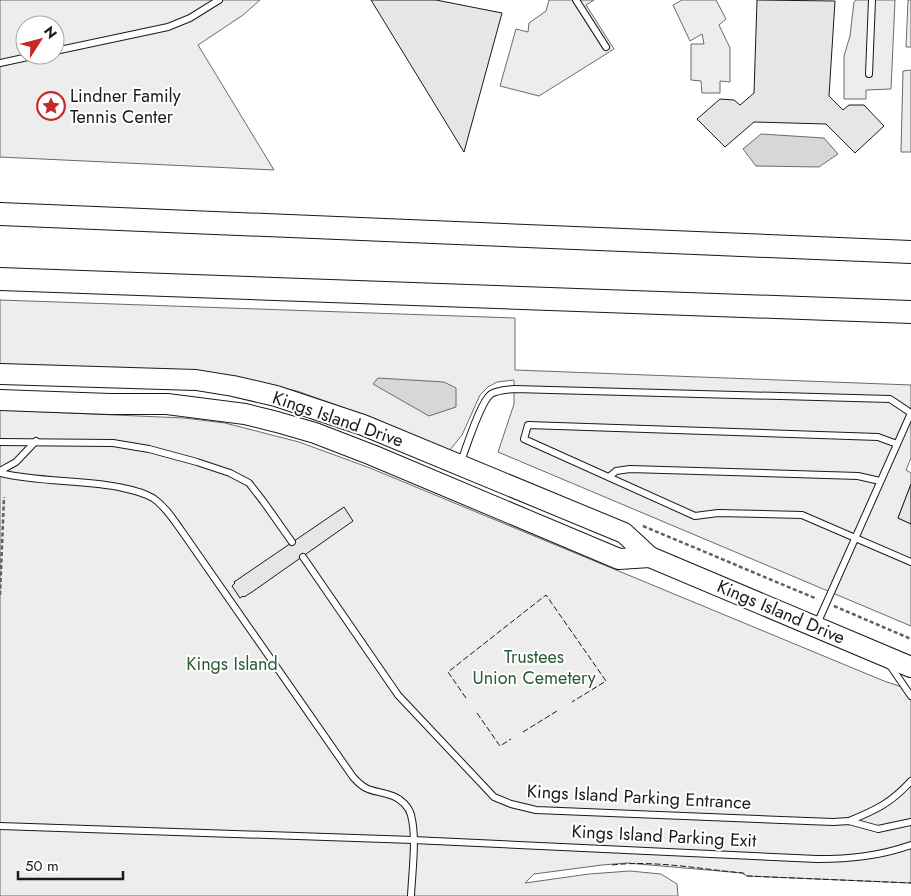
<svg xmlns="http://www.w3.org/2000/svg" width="911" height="896" viewBox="0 0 911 896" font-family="Jost,sans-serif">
	<rect width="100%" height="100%" fill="#fff"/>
	<g fill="#ededed" stroke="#6a6a6a" fill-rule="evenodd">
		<path d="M0,0H260L243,15L198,45L274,170L0,157ZM25,25H55V55H25Z"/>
		<polygon points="549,0 594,0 586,5 614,49 539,96 500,86 516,29 528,32 529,23 546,11"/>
		<polygon points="682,0 716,0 726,19 719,25 730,48 730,82 720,81 720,93 702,93 701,81 691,80 691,44 704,44 702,34 690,41 673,5"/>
		<polygon points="856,0 895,0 891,89 866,90 866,99 844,99 844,56 850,36 854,2"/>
		<polygon points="908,0 911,0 911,47 906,47"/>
		<polygon points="911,70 911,152 901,152 903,71"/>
		<polygon points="0,300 515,318 515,370 911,385 911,458 906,470 911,473 911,484 898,518 911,524 911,626 498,452 514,404 514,380 497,382 488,387 480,395 462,435 449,451 353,411 297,391 233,378 0,365"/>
		<polygon points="0,410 184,418 225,423 299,442 370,468 884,681 911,690 911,883 747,876 742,873 627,863 602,865 534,874 525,883 589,874 630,871 661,874 677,884 678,896 0,896"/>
	</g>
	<g fill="#d7d7d7" stroke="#6a6a6a">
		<polygon points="761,134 824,138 838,154 819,167 756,166 743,149"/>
		<polygon points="378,378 444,382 456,388 456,407 429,416 373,384"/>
	</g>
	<g fill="#e6e6e6" stroke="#1a1a1a">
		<polygon points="371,0 436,0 502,13 464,152"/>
		<polygon points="757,0 835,1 829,96 843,110 849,105 864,105 884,126 855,153 826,124 754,122 725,147 697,119 720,99 734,100 740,105 754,93"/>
		<polygon points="911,484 911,524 898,518"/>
		<polygon points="344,507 353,521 252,592 244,597 243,596 240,598 232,586 235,583 234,582"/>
	</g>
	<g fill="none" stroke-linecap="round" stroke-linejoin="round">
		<defs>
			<g id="service">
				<polyline points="576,0 606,47"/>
				<polyline points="55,51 168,27 190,18 219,0"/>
				<polyline points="0,63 37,55"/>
				<polyline points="869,74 872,0"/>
				<polyline points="0,442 113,443 149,449 197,462 230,473 249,483 263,501 292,542"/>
				<polyline points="897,444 878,437 528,425 524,439 695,516 718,513 802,515 911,562"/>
				<path d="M460,464C466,449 480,402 491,394C498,390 507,390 514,389L890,399L911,413"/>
				<polyline points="0,471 16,462 36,441"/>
				<path d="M0,473C40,483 83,479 123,488C133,490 144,493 153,498C165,506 173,519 181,530L353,777C368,794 374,789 393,796C401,799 409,807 411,815C417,837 412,873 411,896"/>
				<polyline points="609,477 616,471 630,469 858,476 880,481"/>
				<polyline points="303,557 398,695 494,797 511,804 536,810 833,822 849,821 878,829 911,822"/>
				<polyline points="817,624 911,413"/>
				<polyline points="889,664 911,696"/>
				<path d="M849,821C876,810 891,803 911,781"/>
				<path d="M0,826L413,840L817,859C851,859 879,856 911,845"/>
			</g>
			<g id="primary">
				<polyline points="0,374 196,380 233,386 276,396 363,425 624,533 650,557 911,667"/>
				<polyline points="0,400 110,404 167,404 245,414 277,422 315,433 372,455 619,559 650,557"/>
			</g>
			<g id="motorway">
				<polyline points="0,214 911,252"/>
				<polyline points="0,279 911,312"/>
			</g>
		</defs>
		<use href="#service" stroke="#1a1a1a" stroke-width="8"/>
		<use href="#primary" stroke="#1a1a1a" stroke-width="22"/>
		<use href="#motorway" stroke="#1a1a1a" stroke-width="24"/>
		<g stroke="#5f5f5f" stroke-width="2.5" stroke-dasharray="4 2.5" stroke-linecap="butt">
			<polyline points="643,526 817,599"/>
			<polyline points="0,595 4,497"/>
			<polyline points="834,606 911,639"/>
		</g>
		<use href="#service" stroke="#fff" stroke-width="6"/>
		<use href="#primary" stroke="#fff" stroke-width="20"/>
		<use href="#motorway" stroke="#fff" stroke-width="22"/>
		<g stroke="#1a1a1a" stroke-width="1" stroke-dasharray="6 2.5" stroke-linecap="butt">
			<polyline points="466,698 448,672 546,595 606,681 572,702"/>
			<polyline points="477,713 500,746 511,739"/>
			<polyline points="523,732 557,711"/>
			<path d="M612,865C655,860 700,869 743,873L747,876L911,883"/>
		</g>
	</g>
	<defs>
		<symbol id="sight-ring" viewBox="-11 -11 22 22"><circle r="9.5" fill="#fff" stroke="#c62828" stroke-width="1.5"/><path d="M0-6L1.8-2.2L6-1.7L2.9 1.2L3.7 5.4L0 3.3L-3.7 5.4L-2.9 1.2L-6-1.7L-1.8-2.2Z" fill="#c62828"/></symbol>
	</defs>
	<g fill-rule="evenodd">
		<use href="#sight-ring" x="35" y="90" width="32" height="32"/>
	</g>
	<g text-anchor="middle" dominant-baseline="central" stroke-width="4" stroke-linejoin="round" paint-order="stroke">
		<g font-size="18" fill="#1a1a1a" stroke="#fff" text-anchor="start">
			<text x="70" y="96">Lindner Family<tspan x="70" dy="21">Tennis Center</tspan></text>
		</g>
		<g font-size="18" fill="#1a1a1a" stroke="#fff">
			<text transform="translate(338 419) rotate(19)">Kings Island Drive</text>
			<text transform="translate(781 612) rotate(23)">Kings Island Drive</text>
			<text transform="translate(639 797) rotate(3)">Kings Island Parking Entrance</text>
			<text transform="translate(664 836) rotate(3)">Kings Island Parking Exit</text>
		</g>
		<g font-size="18" fill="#2b5a34" stroke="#fff">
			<text x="534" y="657">Trustees<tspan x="534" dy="21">Union Cemetery</tspan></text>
			<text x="232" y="664">Kings Island</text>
		</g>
	</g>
	<g transform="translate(40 40) rotate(54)"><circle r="24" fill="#ffffff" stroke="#a3a3a3"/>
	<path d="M0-4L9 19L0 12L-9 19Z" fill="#c62828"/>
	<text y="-8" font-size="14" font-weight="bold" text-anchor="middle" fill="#1a1a1a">N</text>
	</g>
	<path d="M18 871v8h105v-8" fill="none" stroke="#1a1a1a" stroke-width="2.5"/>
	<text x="25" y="871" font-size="15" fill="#1a1a1a" stroke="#ffffff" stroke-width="4" paint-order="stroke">50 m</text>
</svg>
